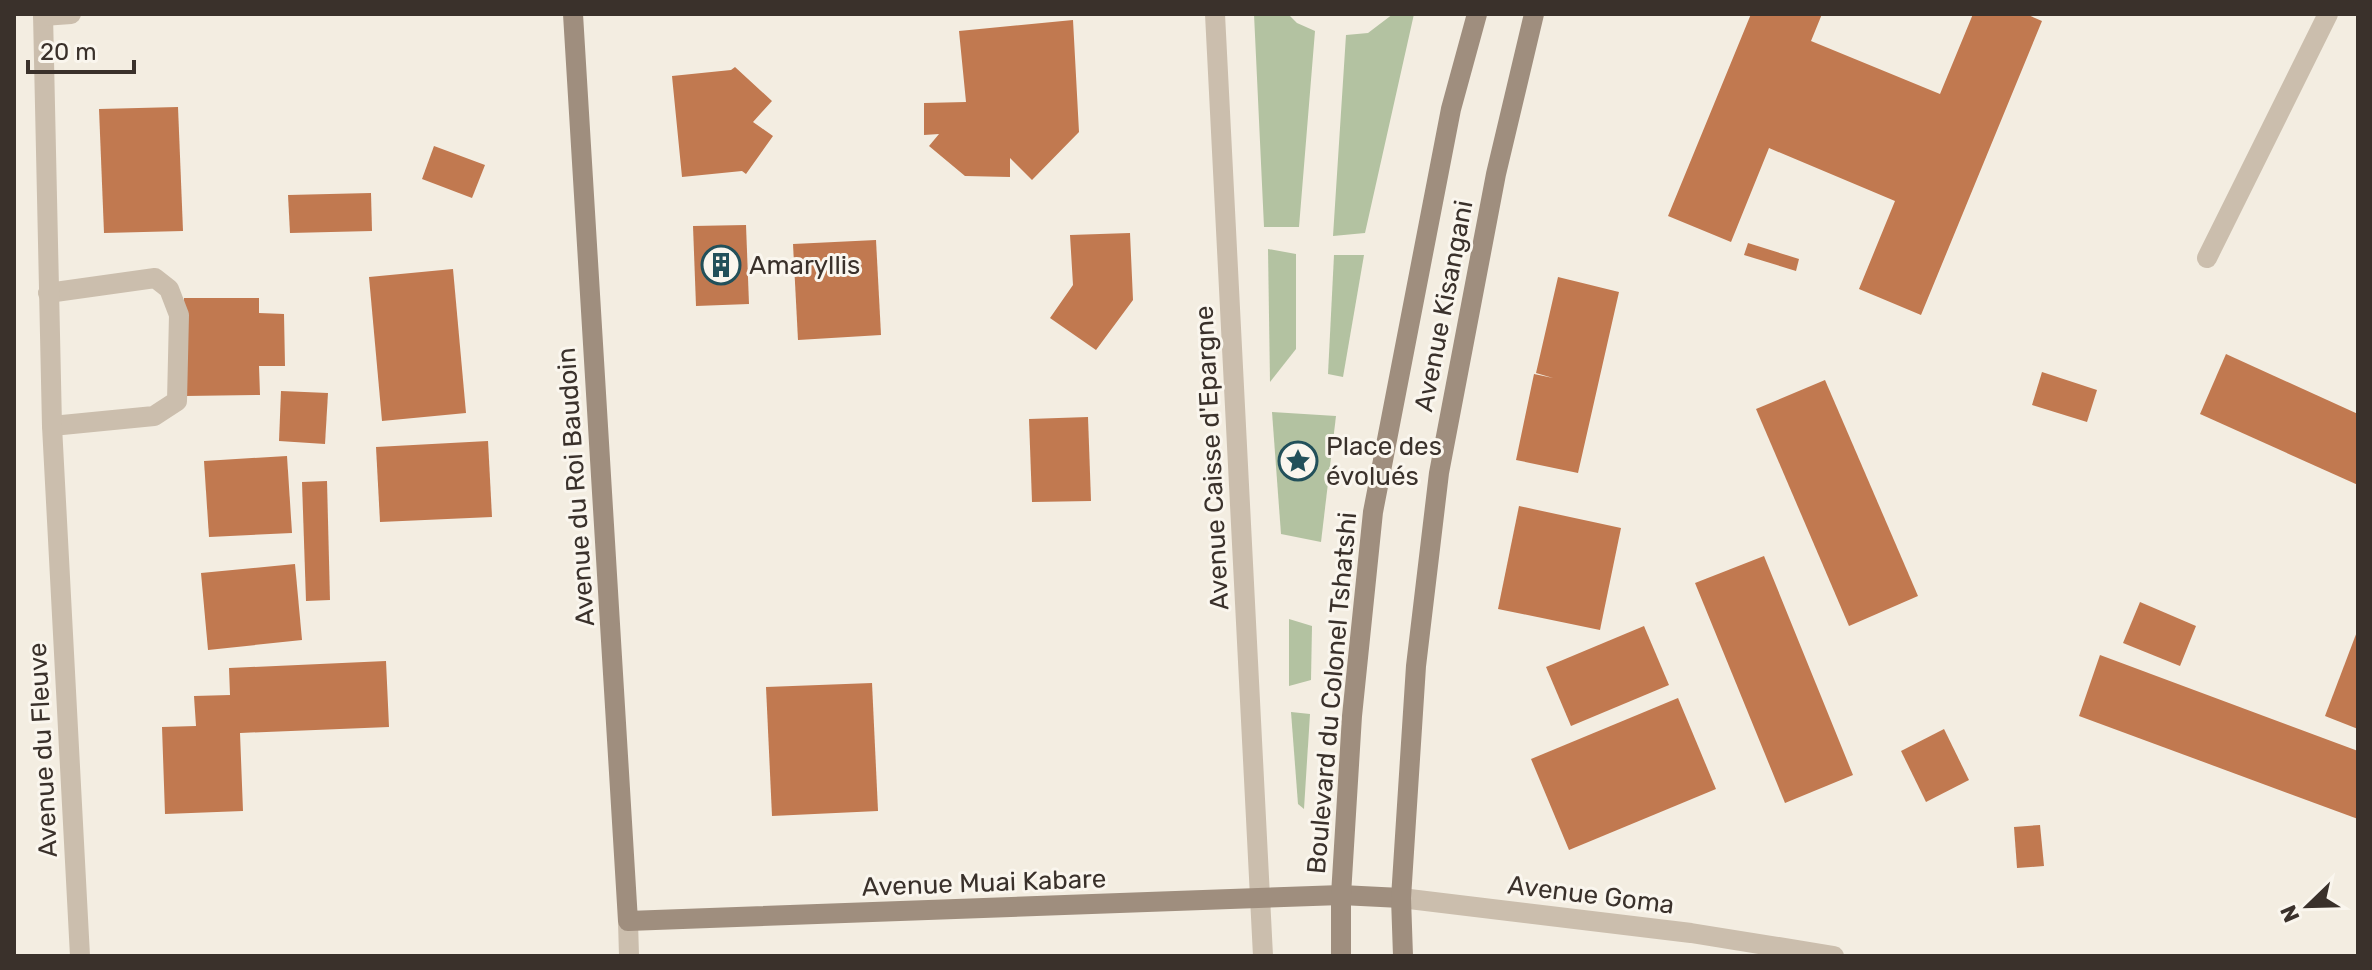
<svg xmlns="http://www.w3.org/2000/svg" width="2372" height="970" viewBox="0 0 2372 970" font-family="Rubik,sans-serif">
	<rect width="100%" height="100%" fill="#f3ede1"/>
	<g fill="#b3c2a1">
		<polygon points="1254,14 1288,14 1297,23 1315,31 1299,227 1264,227"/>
		<polygon points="1393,14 1414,14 1365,233 1333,236 1346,35 1368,33"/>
		<polygon points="1268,249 1296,254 1296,349 1270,382"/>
		<polygon points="1334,255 1364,255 1343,377 1328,374"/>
		<polygon points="1272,412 1336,416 1321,542 1281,534"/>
		<polygon points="1289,619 1312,626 1311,680 1289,686"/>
		<polygon points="1291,712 1310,714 1304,809 1298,804"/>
	</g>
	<g fill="#c17950">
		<polygon points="1751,14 1822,14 1811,41 1940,94 1973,14 2026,14 2042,21 1921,315 1859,289 1895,201 1769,148 1731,242 1668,216"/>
		<polygon points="1073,20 1079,132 1032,180 1010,158 1010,177 965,176 929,146 939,134 924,135 924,103 966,102 959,31"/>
		<polygon points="735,67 772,101 753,122 773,136 746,174 742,171 682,177 672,76 731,70"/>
		<polygon points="178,107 183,231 104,233 99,109"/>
		<polygon points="434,146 485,165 472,198 422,179"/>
		<polygon points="371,193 372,231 290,233 288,195"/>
		<polygon points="746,225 749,304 696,306 693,226"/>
		<polygon points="1130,233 1133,300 1096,350 1050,318 1073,285 1070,235"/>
		<polygon points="876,240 881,335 798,340 793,244"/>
		<polygon points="1748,243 1799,259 1796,271 1744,255"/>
		<polygon points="453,269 466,413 382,421 369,277"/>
		<polygon points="1558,277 1619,292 1578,473 1516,460 1534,374 1553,378 1536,373"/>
		<polygon points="184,298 259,298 259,313 284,314 285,366 259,366 260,395 185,396"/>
		<polygon points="2226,354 2358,414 2358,485 2200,414"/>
		<polygon points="2042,372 2097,390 2087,422 2032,405"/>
		<polygon points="1825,380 1918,596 1849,626 1756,409"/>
		<polygon points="281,391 328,393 325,444 279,441"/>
		<polygon points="1088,417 1091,501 1032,502 1029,419"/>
		<polygon points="488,441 492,517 380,522 376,447"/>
		<polygon points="287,456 292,533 209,537 204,461"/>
		<polygon points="327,481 330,600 306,601 302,482"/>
		<polygon points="1519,506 1621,528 1600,630 1498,609"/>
		<polygon points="1764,556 1853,775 1785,803 1695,583"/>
		<polygon points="295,564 302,640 208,650 201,573"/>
		<polygon points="2140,602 2196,626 2180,666 2123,643"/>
		<polygon points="1644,626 1669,685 1571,726 1546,667"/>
		<polygon points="2358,629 2358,729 2325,716"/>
		<polygon points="2100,655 2358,751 2358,819 2079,716"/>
		<polygon points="386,661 389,727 240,733 243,811 165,814 162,727 196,726 194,696 230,695 229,668"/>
		<polygon points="872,683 878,811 772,816 766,687"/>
		<polygon points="1678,698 1716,789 1569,850 1531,759"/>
		<polygon points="1944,729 1969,780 1926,802 1901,751"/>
		<polygon points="2040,825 2044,866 2017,868 2014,827"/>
	</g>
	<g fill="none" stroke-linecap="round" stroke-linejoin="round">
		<polyline stroke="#cbbead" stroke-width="20" points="48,293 155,278 169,289 179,315 177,401 154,416 52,426"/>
		<g stroke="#cbbead" stroke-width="20">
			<polyline points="43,14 52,426 80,956"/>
			<polyline points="1215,14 1263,956"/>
			<polyline points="43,16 71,14"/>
			<polyline points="2207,258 2328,14"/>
			<polyline points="1401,898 1691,933 1834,956"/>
			<polyline points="628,921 629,956"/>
		</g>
		<g stroke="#9f8e7e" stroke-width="20">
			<polyline points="573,14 628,921 1341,895 1401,898"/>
			<polyline points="1341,956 1341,895 1352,716 1373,512 1451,109 1477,14"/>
			<polyline points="1403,956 1401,898 1416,666 1439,473 1496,174 1534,14"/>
		</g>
	</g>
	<defs>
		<symbol id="building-ring" viewBox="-11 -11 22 22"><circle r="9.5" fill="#faf6ee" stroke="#22505a" stroke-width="1.5"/><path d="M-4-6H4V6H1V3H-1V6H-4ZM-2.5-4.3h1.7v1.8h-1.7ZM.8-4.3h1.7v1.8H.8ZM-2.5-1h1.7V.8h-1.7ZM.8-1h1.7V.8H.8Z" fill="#22505a"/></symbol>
		<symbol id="sight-ring" viewBox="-11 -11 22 22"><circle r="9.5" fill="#faf6ee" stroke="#22505a" stroke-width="1.5"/><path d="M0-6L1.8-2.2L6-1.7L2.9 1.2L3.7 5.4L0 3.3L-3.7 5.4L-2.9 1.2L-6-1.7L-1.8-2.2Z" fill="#22505a"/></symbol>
	</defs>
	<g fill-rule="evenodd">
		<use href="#building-ring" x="699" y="243" width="44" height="44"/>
		<use href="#sight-ring" x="1276" y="439" width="44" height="44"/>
	</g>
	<g text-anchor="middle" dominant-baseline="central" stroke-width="6" stroke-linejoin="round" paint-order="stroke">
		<g font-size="26" fill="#3a312b" stroke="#faf6ee" text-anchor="start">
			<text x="749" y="265">Amaryllis</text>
			<text x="1326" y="446">Place des<tspan x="1326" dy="30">évolués</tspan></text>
		</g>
		<g font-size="26" fill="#3a312b" stroke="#faf6ee">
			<text transform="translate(1444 306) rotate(-79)">Avenue Kisangani</text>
			<text transform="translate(1212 458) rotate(-93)">Avenue Caisse d'Epargne</text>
			<text transform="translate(576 487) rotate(-94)">Avenue du Roi Baudoin</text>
			<text transform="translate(1332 693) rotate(-85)">Boulevard du Colonel Tshatshi</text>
			<text transform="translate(43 750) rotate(-93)">Avenue du Fleuve</text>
			<text transform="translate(984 883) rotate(-2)">Avenue Muai Kabare</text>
			<text transform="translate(1591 895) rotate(7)">Avenue Goma</text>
		</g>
	</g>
	<rect width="2372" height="970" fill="none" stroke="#3a312b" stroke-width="32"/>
	<g transform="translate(2308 906) rotate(247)" stroke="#faf6ee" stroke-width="6" paint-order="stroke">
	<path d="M0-6L14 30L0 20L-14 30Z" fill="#3a312b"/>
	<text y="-12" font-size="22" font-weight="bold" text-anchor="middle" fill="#3a312b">N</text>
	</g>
	<path d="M28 60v12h106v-12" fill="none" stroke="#3a312b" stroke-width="4"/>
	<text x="40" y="60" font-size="24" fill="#3a312b" stroke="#faf6ee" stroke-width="6" paint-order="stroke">20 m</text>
</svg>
